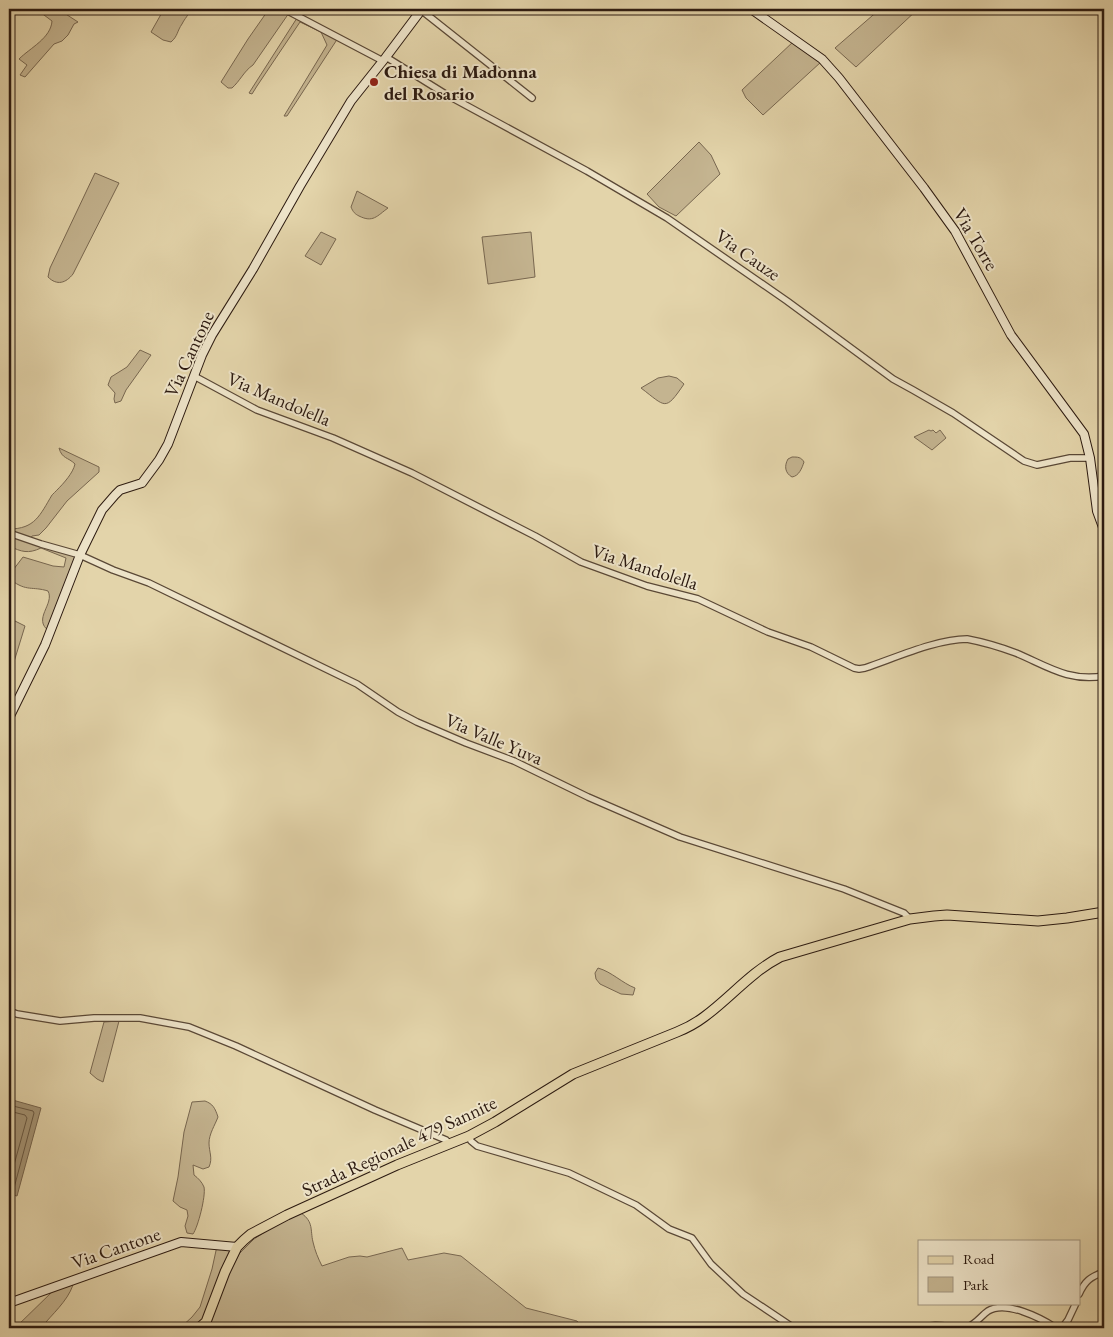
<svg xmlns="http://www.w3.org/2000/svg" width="1113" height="1337" viewBox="0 0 1113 1337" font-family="'EB Garamond',serif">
	<rect width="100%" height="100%" fill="#e3d4aa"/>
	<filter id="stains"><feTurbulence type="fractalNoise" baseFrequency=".004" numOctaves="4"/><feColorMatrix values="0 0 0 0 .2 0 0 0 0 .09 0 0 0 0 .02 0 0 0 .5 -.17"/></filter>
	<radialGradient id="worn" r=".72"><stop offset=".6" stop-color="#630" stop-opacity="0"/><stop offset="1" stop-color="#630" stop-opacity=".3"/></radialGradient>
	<g fill="#c4b490" stroke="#786750">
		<path d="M36,9H58L78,22L74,24L68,35L62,41L54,44L25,77L20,75L27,65L19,59C30,48 51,38 52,21Z"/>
		<path d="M164,9H191C188,16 185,18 182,24C177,31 178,36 171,42L163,40L151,32Z"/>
		<path d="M269,9H282L289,13L253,65C244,71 240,81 232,88H228L221,82L248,39Z"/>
		<polygon points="880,9 918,9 856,67 835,48"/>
		<polygon points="297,18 338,38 287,116 284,116 327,45 321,32 300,22 257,86 252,94 249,93"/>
		<polygon points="794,41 821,62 763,115 746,98 742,90"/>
		<polygon points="699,142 711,155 720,174 676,216 659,207 647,194"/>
		<path d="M95,173L119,183L73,274C66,283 57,286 48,277L50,268Z"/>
		<path d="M357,191L388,208C377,216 373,223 359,216C355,214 353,212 351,207Z"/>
		<polygon points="321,232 336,239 321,265 305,256"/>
		<polygon points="531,232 535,277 488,284 482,237"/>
		<polygon points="140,350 151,355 126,390 121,401 115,403 114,399 115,393 108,385 111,377 127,367"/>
		<path d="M669,376L677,378L684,384C665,412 666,407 641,388L658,378Z"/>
		<polygon points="929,430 931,431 933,430 936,433 940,430 946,438 932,450 914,437"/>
		<path d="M59,448L99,467V472L67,501L46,528L39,535L32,536L29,541L76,557L49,631C32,619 55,604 48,591C32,586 27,592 11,580L10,574L23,557L53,566L64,567L66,558L41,548C28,554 22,552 9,546V529C35,529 40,515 52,495C52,495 57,490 57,490C64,483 73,473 75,464C68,457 62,459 59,448Z"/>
		<path d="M792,457C798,457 801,457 804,462C802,468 799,476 792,477C785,473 784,466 788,459Z"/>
		<polygon points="9,618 25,626 13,665 9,662"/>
		<path d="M598,968C612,972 622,983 635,988L633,995L621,994L600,984L596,979L595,973Z"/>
		<polygon points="119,1021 103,1082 97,1079 90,1073 104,1022"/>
		<path d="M205,1101C213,1104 215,1108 218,1117C215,1125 209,1134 209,1143C209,1152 213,1158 209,1167L203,1169L193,1165L194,1175C198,1178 202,1182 204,1187C206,1196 198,1227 193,1234L187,1233L185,1226L188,1216L187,1210L180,1207L173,1201L178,1177L184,1132L192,1102Z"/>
		<path d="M301,1213C314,1222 310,1230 313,1242C315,1251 318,1258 322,1266L349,1257L360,1256L367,1257L402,1248L408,1260L444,1253L461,1256L526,1308L577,1321L583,1328H206L210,1324L229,1274L239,1254L254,1239L271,1228Z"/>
		<polygon points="217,1246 231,1251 203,1320 194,1328 180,1328 192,1317 200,1307 212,1269"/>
		<path d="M73,1285C67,1302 52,1314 41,1328H15L54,1290Z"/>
	</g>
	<polygon fill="#a59576" stroke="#75644d" points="9,1099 41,1108 17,1196 9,1194"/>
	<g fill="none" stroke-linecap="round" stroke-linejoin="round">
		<g stroke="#685843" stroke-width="1">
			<polyline points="9,1105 33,1111 34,1113 14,1188 13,1189 9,1189"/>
			<polyline points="9,1111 25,1115 27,1118 9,1183"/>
		</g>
		<defs>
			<g id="minor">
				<polyline points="284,9 383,61"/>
				<polyline points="421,10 532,98"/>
				<polyline points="386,57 447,95 587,171 667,218 787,301 893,379 913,390 953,413 1024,461 1037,465 1070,458 1090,458"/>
				<path d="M194,376L257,410L333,438L412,473L535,536L581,562L647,586L698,599L768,632L811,647L854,668L859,669L865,668C895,658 937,639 967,639C983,642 1000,647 1016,653C1047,666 1068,682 1104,676"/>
				<polyline points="9,533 41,544 80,555 113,570 149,583 357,684 398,712 417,722 466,743 514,761 588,797 680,837 844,889 904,913 910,919"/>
				<polyline points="9,1011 17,1014 60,1021 94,1018 140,1018 189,1027 236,1046 375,1110 446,1140 450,1144"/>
				<polyline points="469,1136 471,1141 477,1146 569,1173 636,1205 669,1229 692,1238 711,1264 743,1294 794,1328"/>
				<path d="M1079,1294C1085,1281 1090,1277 1104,1272"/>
				<path d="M921,1328C937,1322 952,1329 967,1327C975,1325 981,1316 988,1311C1006,1300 1041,1318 1056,1328"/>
				<polyline points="1062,1328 1068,1320 1076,1303"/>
			</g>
			<g id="secondary">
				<polyline points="751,9 822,59 839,78 924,188 955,231 1011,335 1084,434 1090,458 1097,511 1104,530"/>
				<polyline points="9,718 45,645 80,555 102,510 115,495 120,490 142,483 159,460 168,444 202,355 212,335 253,269 300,186 351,101 386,57 422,9"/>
				<polyline points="9,1303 181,1242 237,1247"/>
			</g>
			<path id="primary" d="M199,1328L206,1322L225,1272L237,1247L244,1240L251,1234L287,1215L397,1165L469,1136L495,1122L573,1074L677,1032C687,1028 696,1023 704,1017C730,998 751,972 780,957L910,919L934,916L947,915L1038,921L1067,918L1104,912"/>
		</defs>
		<use href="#minor" stroke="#5a4836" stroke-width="8"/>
		<use href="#secondary" stroke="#2c1a10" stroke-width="10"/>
		<use href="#primary" stroke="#2c1a10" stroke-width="11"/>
		<use href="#minor" stroke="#ede3c8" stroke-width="5.5"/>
		<use href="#secondary" stroke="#ede3c8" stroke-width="8"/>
		<use href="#primary" stroke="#e3d4aa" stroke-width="9"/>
	</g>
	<circle fill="#8f2418" stroke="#ede3c8" stroke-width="2" cx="374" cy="82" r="5"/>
	<g text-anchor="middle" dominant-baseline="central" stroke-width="4" stroke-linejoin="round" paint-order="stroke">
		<g font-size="19" font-weight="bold" fill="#2c1a10" stroke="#ede3c8" text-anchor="start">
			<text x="384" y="71">Chiesa di Madonna<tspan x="384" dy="22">del Rosario</tspan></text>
		</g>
		<g font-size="19" fill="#2c1a10" stroke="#ede3c8">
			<text transform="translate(976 239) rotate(59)">Via Torre</text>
			<text transform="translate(748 255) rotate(35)">Via Cauze</text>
			<text transform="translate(189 354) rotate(-65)">Via Cantone</text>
			<text transform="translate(279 399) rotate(23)">Via Mandolella</text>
			<text transform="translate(645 567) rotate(18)">Via Mandolella</text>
			<text transform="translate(494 739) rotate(23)">Via Valle Yuva</text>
			<text transform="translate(399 1146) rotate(-25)">Strada Regionale 479 Sannite</text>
			<text transform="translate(116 1248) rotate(-19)">Via Cantone</text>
		</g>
	</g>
	<rect width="1113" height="1337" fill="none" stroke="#e3d4aa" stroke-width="30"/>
	<rect x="10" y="10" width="1093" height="1317" fill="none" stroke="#2c1a10" stroke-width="2.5"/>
	<rect x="15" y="15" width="1083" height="1307" fill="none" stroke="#2c1a10"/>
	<rect x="918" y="1240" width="162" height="65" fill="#ede3c8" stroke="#a0937e"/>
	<rect x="928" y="1256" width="25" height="8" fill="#e3d4aa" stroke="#a0937e"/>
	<text x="963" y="1264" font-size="15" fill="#2c1a10">Road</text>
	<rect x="928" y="1277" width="25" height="15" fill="#c4b490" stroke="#a0937e"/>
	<text x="963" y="1290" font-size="15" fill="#2c1a10">Park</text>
	<rect width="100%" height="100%" filter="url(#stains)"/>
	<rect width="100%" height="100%" fill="url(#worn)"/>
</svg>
